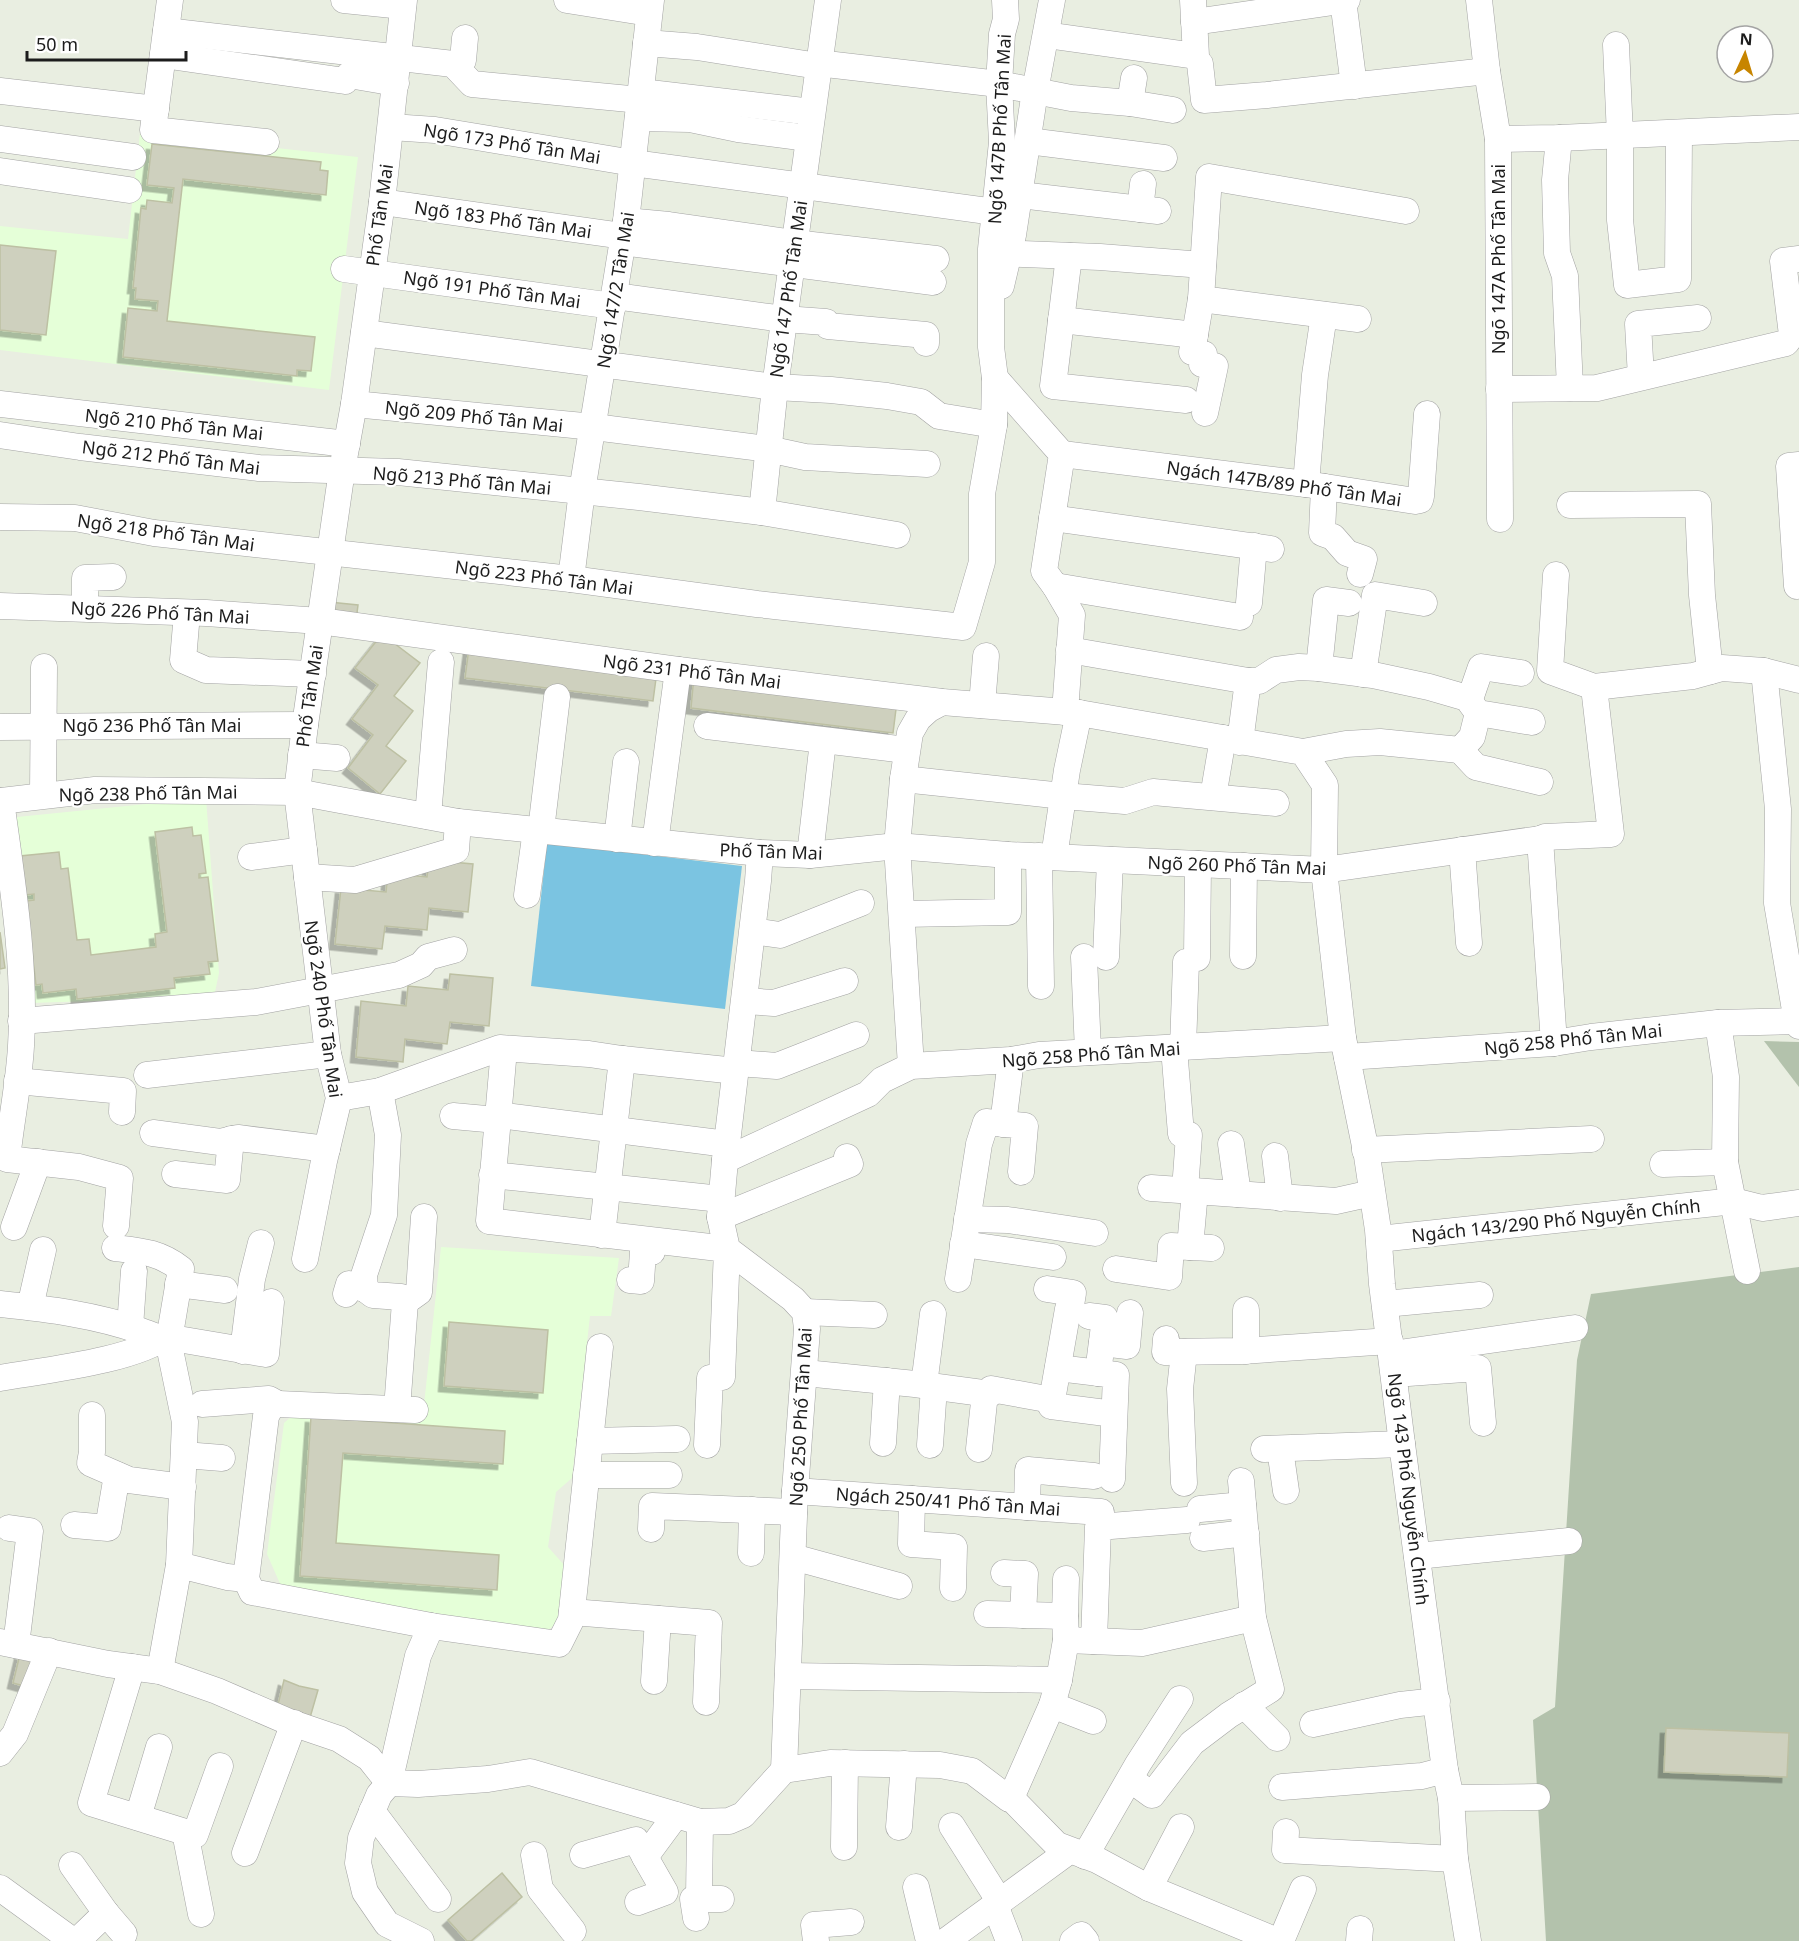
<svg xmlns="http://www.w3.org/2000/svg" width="1799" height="1941" viewBox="0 0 1799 1941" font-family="'Noto Sans',sans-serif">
	<defs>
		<filter id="shadow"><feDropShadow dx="-5.5" dy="5.5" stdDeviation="0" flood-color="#0004"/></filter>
	</defs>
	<rect width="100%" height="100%" fill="#e9eee1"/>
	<g fill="#e5ffd8">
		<polygon points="140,133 358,157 329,390 0,350 0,226 128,239"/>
		<polygon points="206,798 219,973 214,997 31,1003 7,818"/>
		<polygon points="441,1247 619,1258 611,1316 590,1316 572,1478 556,1492 548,1547 565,1566 560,1621 545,1632 281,1586 267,1554 284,1423 299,1410 423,1414"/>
	</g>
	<g fill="#b3c2ac">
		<polygon points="1764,1041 1799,1042 1799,1087"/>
		<polygon points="1799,1267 1799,1941 1546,1941 1533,1720 1555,1707 1577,1360 1591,1294"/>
	</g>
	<polygon fill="#7bc4e1" points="547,843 742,866 725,1009 531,986"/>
	<g fill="#ced0be" stroke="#bdc0a3" stroke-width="1.5" filter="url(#shadow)">
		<polygon points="152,144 321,162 320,170 328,171 326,195 183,179 167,321 315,337 311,371 297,370 297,376 123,357 128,308 157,311 158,301 135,299 136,288 133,288 141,208 146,209 147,200 172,203 174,188 147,185"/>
		<polygon points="0,245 56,251 46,335 0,330"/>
		<polygon points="329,602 358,605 356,621 327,618"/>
		<polygon points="382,634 420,663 394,696 413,711 386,746 406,761 380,794 348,768 373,735 352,719 378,685 355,668"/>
		<polygon points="469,648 657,671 653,701 465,678"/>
		<polygon points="694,676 897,701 893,733 691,708"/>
		<polygon points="192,827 193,836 201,835 206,873 199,874 199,878 208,877 218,961 208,962 210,974 174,978 175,988 77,999 76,989 43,993 42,984 36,985 26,901 34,900 34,894 25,895 20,856 59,852 61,869 68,868 77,940 89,939 91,955 156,947 155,934 167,932 155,832"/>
		<polygon points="429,860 473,864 468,912 429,908 427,930 385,926 382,949 335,944 341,888 386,892 388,873 427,877"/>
		<polygon points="0,932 5,968 0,969"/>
		<polygon points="450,974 493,978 489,1026 450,1022 447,1044 405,1039 403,1062 356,1057 361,1001 406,1006 408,986 448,990"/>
		<polygon points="449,1322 548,1330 543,1393 444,1386"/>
		<polygon points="311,1417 505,1431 503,1464 343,1453 336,1543 499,1555 497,1590 300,1576"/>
		<polygon points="20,1654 38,1659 31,1688 13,1683"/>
		<polygon points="284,1680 299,1686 318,1690 307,1728 276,1713"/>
		<polygon points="1666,1728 1789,1733 1787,1777 1664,1772"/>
		<polygon points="502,1873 522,1897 471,1941 467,1941 448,1920"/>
	</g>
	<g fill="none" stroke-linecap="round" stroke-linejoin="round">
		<defs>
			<g id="minor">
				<polyline points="170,0 153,130 266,142"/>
				<polyline points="344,0 403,6"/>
				<polyline points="567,0 649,13"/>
				<polyline points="1343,0 1354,86"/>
				<polyline points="1479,0 1487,71 1498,139 1500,519"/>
				<polyline points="1194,22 1347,0"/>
				<polyline points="166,31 453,64 472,84 640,100"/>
				<polyline points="1046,35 1196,56 1193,0"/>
				<polyline points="646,43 697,47 818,66 826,64 999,84 1071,98 1130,103 1173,110"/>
				<polyline points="1616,45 1620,136 1620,220 1627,285 1678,279 1679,133"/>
				<polyline points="163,55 345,81 349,75 396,83"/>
				<polyline points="453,64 463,60 465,38"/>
				<polyline points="1200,64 1204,100 1267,95 1487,71"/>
				<polyline points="0,91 156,109"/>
				<polyline points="641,92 812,112"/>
				<polyline points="1130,103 1134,78"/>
				<polyline points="638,118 690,119 738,129 808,138"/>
				<polyline points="391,127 435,130 633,163 995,212"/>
				<polyline points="1559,138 1555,180 1557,253 1565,276 1570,388"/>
				<polyline points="0,139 133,157"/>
				<polyline points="1498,139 1559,138 1799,127"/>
				<polyline points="1028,141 1164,158"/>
				<polyline points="0,171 129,190"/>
				<polyline points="1020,195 1158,211"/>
				<polyline points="382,202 623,236"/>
				<polyline points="1140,209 1143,184"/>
				<polyline points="626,221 669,225 794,243 936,259"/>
				<polyline points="622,242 933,282"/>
				<polyline points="994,253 1100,257 1203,265"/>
				<polyline points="1069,256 1053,386 1186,400"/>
				<polyline points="344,269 613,306"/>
				<polyline points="1001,286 1013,235 1035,91 1052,0"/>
				<polyline points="615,296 784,319 826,322 828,326 926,335 926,343"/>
				<polyline points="1201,299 1192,352 1204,354 1202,364 1215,366 1205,413"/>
				<polyline points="1358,319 1201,299 1209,177 1406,211"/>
				<polyline points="1061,320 1195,335"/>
				<polyline points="364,333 775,387 831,390 887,396 921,402 939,416 994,425"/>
				<polyline points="1641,377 1638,324 1698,318"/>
				<polyline points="995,378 1062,454 1044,571 1055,586 1072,615 1065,712"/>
				<polyline points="1499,389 1597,388 1786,343 1792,335 1783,261 1799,259"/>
				<polyline points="0,404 347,444"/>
				<polyline points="354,404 594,427 768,449 805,457 927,464"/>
				<polyline points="0,435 80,447 259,468 398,472 639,497 762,512 897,535"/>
				<polyline points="1062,454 1306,484 1415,501 1420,500 1421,496 1427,414"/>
				<polyline points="1306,484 1315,375 1324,315"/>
				<polyline points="1324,487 1322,533 1333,537 1347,553 1364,559 1360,574"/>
				<polyline points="1570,505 1698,504 1702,595 1710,671"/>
				<polyline points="762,512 775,387 828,0"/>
				<polyline points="0,517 75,518 154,533 571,579 757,604 963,627 982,562 982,494 994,425 995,378 991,347 991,249 1002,142 999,84 1002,34 1006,19 1005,0"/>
				<polyline points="1052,518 1271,549"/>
				<polyline points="1556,575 1550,671 1594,687 1693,676 1722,668 1764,671 1799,680"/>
				<polyline points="571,579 582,491 626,221 651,0"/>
				<polyline points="1055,586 1240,617"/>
				<polyline points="1797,586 1789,466 1799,465"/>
				<polyline points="1249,603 1254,546"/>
				<polyline points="0,606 206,613 320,621 678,670 942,702 1079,713 1303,752 1325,785 1324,870 1343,1038 1367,1156 1378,1230 1382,1284 1402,1444 1445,1770 1451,1798 1455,1859 1468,1941"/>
				<polyline points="85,608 85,578 113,577"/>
				<polyline points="187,613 183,660 206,670 313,674"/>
				<polyline points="1069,650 1248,681 1259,681 1276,670 1299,667 1319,668 1373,675 1429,687 1467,698 1478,713 1532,722"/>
				<polyline points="1319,668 1326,600 1349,603"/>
				<polyline points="1764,671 1778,809 1777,903 1797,1022 1799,1026"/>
				<polyline points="1363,674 1375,595 1424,603"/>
				<polyline points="1467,698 1471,696 1481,667 1521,673"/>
				<polyline points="982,705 986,656"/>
				<polyline points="707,726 906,750"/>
				<polyline points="0,727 305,725"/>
				<polyline points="1240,742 1248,681"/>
				<polyline points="1460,750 1476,767 1540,782"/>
				<polyline points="1303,752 1346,744 1380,742 1460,750 1472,737 1478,713"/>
				<polyline points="301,755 337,758"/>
				<polyline points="903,779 1063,796 1125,801 1153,792 1276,803"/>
				<polyline points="43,795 44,667"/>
				<polyline points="1213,797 1223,738"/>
				<polyline points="0,801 95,790 297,792 458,822 760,853 810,855 897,846 1008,855 1324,870 1540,839 1545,837 1611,834 1594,687"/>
				<path d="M1,801C12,881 26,964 21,1046C19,1083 11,1121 7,1159L79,1167L120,1178L116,1226"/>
				<polyline points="428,816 441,662"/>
				<polyline points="541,830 557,697"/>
				<polyline points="617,839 626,762"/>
				<polyline points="1540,839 1554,1043"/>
				<polyline points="655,843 678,670"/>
				<polyline points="1462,850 1469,943"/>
				<polyline points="760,853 758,881 725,1160 720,1217 727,1249 793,1299 805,1312 807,1329 795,1491 784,1770"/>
				<polyline points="810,855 823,741"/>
				<polyline points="1039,856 1041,986"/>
				<polyline points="251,857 304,850"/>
				<polyline points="1054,857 1067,770 1079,713"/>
				<polyline points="307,877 355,880 456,850 458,822"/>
				<polyline points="527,895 536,830"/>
				<polyline points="903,914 1008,912 1008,855"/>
				<polyline points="753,931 780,935 861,903"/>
				<polyline points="1243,956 1244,866"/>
				<polyline points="1084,957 1088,1052"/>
				<polyline points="1106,957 1110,860"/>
				<polyline points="1197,958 1198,864"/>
				<polyline points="745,1001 774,1003 845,981"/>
				<polyline points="21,1021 256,1002 399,975 421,965 428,957 454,950"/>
				<polyline points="1718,1023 1726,1077 1725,1162 1747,1271"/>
				<polyline points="1183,1047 1186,962"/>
				<polyline points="1174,1048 1181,1134 1189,1135 1185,1190"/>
				<polyline points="504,1049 489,1221 727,1249 722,1377 710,1378 707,1445"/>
				<polyline points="1347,1057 1554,1043 1591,1037 1718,1023 1799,1021"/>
				<polyline points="737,1063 777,1066 856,1035"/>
				<polyline points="911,1066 897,846 903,779 910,733 918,719 929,709 942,702"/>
				<polyline points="147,1075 328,1054"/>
				<polyline points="17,1081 123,1091 122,1112"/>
				<polyline points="380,1091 388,1135 384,1215 364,1275 365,1289 373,1295 401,1297 405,1302 397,1409"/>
				<polyline points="339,1098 380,1091 500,1048 589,1054 622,1059 736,1071"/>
				<polyline points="498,1115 727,1144"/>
				<polyline points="453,1116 497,1120"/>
				<polyline points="1003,1124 1011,1060"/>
				<polyline points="153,1133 220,1142 238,1138 327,1149"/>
				<polyline points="1231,1144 1238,1194"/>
				<polyline points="1365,1150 1591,1139"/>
				<polyline points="1275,1156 1280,1198"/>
				<polyline points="725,1160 868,1094 882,1080 911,1066 1011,1060 1039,1055 1343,1038"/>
				<polyline points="1663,1164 1725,1162"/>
				<polyline points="175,1174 227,1180 231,1139"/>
				<polyline points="492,1175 721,1199"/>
				<polyline points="1151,1188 1336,1201 1372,1193"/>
				<polyline points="720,1217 850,1164 847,1157"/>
				<polyline points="967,1219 1008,1220 1095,1233"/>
				<polyline points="14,1227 38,1162"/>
				<polyline points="602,1235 622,1059"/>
				<polyline points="1379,1239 1734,1201 1762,1208 1799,1203"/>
				<polyline points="963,1244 1053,1257"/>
				<polyline points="1190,1247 1195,1191"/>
				<polyline points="305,1259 324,1161 339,1098 328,1054 297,792 305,725 342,470 354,404 382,202 404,0"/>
				<polyline points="1116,1269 1169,1277 1171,1246 1211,1248"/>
				<polyline points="958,1279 979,1144 986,1122 1025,1126 1021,1172"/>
				<polyline points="630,1280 641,1281 643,1252 652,1252 654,1241"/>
				<polyline points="178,1284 225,1290"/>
				<polyline points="1047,1289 1073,1293 1071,1305 1068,1309 1051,1406 1114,1414"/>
				<polyline points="346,1294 349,1284 365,1289"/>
				<polyline points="405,1302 419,1292 424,1217"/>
				<path d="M0,1304C48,1309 96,1315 141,1331C151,1335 161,1337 169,1345L185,1422L179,1565"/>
				<polyline points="1385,1304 1480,1295"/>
				<polyline points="30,1307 43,1250"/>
				<polyline points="1246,1310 1246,1351"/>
				<polyline points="805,1312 874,1315"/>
				<polyline points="1089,1316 1105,1318 1098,1373"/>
				<polyline points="130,1327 134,1271"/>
				<polyline points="163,1339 178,1339 266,1354 271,1302"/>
				<polyline points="1166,1339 1165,1352 1241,1351 1390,1341"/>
				<polyline points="1102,1343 1127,1346 1130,1313"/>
				<polyline points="243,1351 252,1279 261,1243"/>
				<polyline points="1184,1352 1180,1389 1184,1483"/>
				<polyline points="1392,1354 1575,1328"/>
				<polyline points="1058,1368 1116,1375 1112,1479"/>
				<polyline points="805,1373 915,1384 990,1394 991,1389 1052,1400"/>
				<polyline points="1394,1374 1478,1368 1483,1423"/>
				<path d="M0,1378C46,1370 134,1361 170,1334L181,1269C159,1252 141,1251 115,1248"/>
				<polyline points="924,1385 933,1314"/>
				<polyline points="202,1404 269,1399 278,1404"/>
				<polyline points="415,1410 278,1404 271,1407 266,1416 246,1579 252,1592 431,1626 559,1644 571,1620 600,1347"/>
				<polyline points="92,1415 92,1452 90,1463 129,1480 183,1487"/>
				<polyline points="590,1441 677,1439"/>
				<polyline points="883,1443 887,1381"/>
				<polyline points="930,1445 934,1387"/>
				<polyline points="979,1449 985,1393"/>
				<polyline points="1264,1449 1402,1444"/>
				<polyline points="1280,1449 1286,1491"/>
				<polyline points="184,1455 222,1458"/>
				<polyline points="586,1475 669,1475"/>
				<polyline points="795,1491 1101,1512"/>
				<polyline points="912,1499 911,1544 954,1547 953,1588"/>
				<polyline points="1027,1507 1028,1470 1094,1476"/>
				<polyline points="1200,1509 1243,1505"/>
				<polyline points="74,1525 108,1528 117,1475"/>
				<polyline points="9,1528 30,1531 16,1645"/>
				<polyline points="651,1529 652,1506 794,1512"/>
				<polyline points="1203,1538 1246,1533"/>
				<polyline points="751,1553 752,1510"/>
				<polyline points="1417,1556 1569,1541"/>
				<polyline points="793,1557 899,1586"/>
				<polyline points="1004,1573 1025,1574 1023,1615"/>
				<polyline points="572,1612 709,1623 706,1702"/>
				<polyline points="987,1614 1065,1616 1066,1640"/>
				<polyline points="1065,1616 1066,1579"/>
				<polyline points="1094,1641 1098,1527 1187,1520"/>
				<polyline points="0,1642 108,1664 160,1671 217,1691 289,1722 339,1739 369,1758 389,1783 418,1784 488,1779 530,1772 700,1822 729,1821 743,1815 784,1770 830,1763 940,1765 972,1771 1009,1799 1011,1798 1057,1845 1097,1860 1149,1888 1277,1941"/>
				<polyline points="132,1667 91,1803 185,1832 201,1914"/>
				<polyline points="160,1671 179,1565 227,1577 246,1579"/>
				<polyline points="788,1676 1059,1680 1052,1705 1011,1798"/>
				<polyline points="1059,1680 1066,1640 1142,1643 1253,1618"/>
				<polyline points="654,1681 658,1619"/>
				<polyline points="1052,1705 1093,1721"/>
				<polyline points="1244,1705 1277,1738"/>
				<polyline points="1313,1724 1400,1705 1437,1701"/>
				<polyline points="0,1753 15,1734 49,1651"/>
				<polyline points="1130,1779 1152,1795 1192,1743 1229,1715 1271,1689 1253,1618 1241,1481"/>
				<polyline points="1282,1787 1422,1776 1445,1770"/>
				<polyline points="1451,1798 1537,1797"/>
				<polyline points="372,1811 438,1899"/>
				<polyline points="138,1817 159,1747"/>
				<polyline points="952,1826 1000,1902"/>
				<polyline points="899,1827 904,1764"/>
				<polyline points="1286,1832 1285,1850 1455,1859"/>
				<polyline points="195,1835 220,1766"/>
				<polyline points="844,1847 845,1763"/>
				<polyline points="245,1853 294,1723"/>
				<polyline points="534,1855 540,1889 573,1931"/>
				<polyline points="583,1855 636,1840 645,1857 676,1815"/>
				<polyline points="1085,1856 1138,1764 1180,1699"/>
				<polyline points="72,1865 106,1913 124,1934"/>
				<polyline points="916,1887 929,1941"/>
				<polyline points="0,1888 73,1941"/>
				<polyline points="1149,1888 1181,1827"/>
				<polyline points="699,1899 700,1822"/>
				<polyline points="638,1902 665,1892 645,1857"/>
				<polyline points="995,1905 1009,1941"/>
				<polyline points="696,1918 693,1899 721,1899"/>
				<polyline points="77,1941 106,1913"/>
				<polyline points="421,1941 387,1924 365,1892 358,1863 361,1838 379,1795 389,1783 418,1656 431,1626"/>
				<polyline points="816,1941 814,1925 851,1922"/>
				<polyline points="946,1941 1069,1851"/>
				<polyline points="1073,1941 1081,1935 1086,1941"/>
				<polyline points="1281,1941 1303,1889"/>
				<polyline points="1359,1941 1360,1929"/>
			</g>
		</defs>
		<use href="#minor" stroke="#a3a3a3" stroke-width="27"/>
		<use href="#minor" stroke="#fff" stroke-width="26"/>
	</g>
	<g text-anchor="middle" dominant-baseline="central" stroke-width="4.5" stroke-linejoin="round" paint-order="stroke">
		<g font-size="18" fill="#1c1c1c" stroke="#fff">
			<text transform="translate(999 129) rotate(-87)">Ngõ 147B Phố Tân Mai</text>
			<text transform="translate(512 143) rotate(9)">Ngõ 173 Phố Tân Mai</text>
			<text transform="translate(379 215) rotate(-82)">Phố Tân Mai</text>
			<text transform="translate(503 219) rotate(8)">Ngõ 183 Phố Tân Mai</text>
			<text transform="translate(1498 259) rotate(-90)">Ngõ 147A Phố Tân Mai</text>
			<text transform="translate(492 289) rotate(8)">Ngõ 191 Phố Tân Mai</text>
			<text transform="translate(788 289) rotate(-82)">Ngõ 147 Phố Tân Mai</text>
			<text transform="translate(615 290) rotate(-81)">Ngõ 147/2 Tân Mai</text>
			<text transform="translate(474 416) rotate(6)">Ngõ 209 Phố Tân Mai</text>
			<text transform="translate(174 424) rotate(6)">Ngõ 210 Phố Tân Mai</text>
			<text transform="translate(171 457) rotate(7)">Ngõ 212 Phố Tân Mai</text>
			<text transform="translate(462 480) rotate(5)">Ngõ 213 Phố Tân Mai</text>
			<text transform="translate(1284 483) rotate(8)">Ngách 147B/89 Phố Tân Mai</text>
			<text transform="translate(166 532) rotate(8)">Ngõ 218 Phố Tân Mai</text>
			<text transform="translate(544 577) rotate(7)">Ngõ 223 Phố Tân Mai</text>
			<text transform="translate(160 612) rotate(3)">Ngõ 226 Phố Tân Mai</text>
			<text transform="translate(692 671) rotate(7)">Ngõ 231 Phố Tân Mai</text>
			<text transform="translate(309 696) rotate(-82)">Phố Tân Mai</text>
			<text x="152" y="725">Ngõ 236 Phố Tân Mai</text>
			<text transform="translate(148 793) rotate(-1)">Ngõ 238 Phố Tân Mai</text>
			<text transform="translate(771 851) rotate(2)">Phố Tân Mai</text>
			<text transform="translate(1237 865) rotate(2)">Ngõ 260 Phố Tân Mai</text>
			<text transform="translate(324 1009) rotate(82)">Ngõ 240 Phố Tân Mai</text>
			<text transform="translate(1573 1039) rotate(-6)">Ngõ 258 Phố Tân Mai</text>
			<text transform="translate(1091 1054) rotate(-4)">Ngõ 258 Phố Tân Mai</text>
			<text transform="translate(1556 1220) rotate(-6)">Ngách 143/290 Phố Nguyễn Chính</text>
			<text transform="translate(800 1417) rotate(-87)">Ngõ 250 Phố Tân Mai</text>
			<text transform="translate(1409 1489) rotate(83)">Ngõ 143 Phố Nguyễn Chính</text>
			<text transform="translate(948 1501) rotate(4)">Ngách 250/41 Phố Tân Mai</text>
		</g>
	</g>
	<g transform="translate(1745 54) rotate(4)"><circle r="28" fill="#ffffff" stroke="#a4a4a4" stroke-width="1.5"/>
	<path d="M0-4.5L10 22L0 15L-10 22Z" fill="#c78500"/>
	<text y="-9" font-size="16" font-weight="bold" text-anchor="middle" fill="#1c1c1c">N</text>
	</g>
	<path d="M27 51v9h159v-9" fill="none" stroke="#1c1c1c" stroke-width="3"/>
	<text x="36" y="51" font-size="18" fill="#1c1c1c" stroke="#ffffff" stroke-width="4.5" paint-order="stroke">50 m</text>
</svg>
